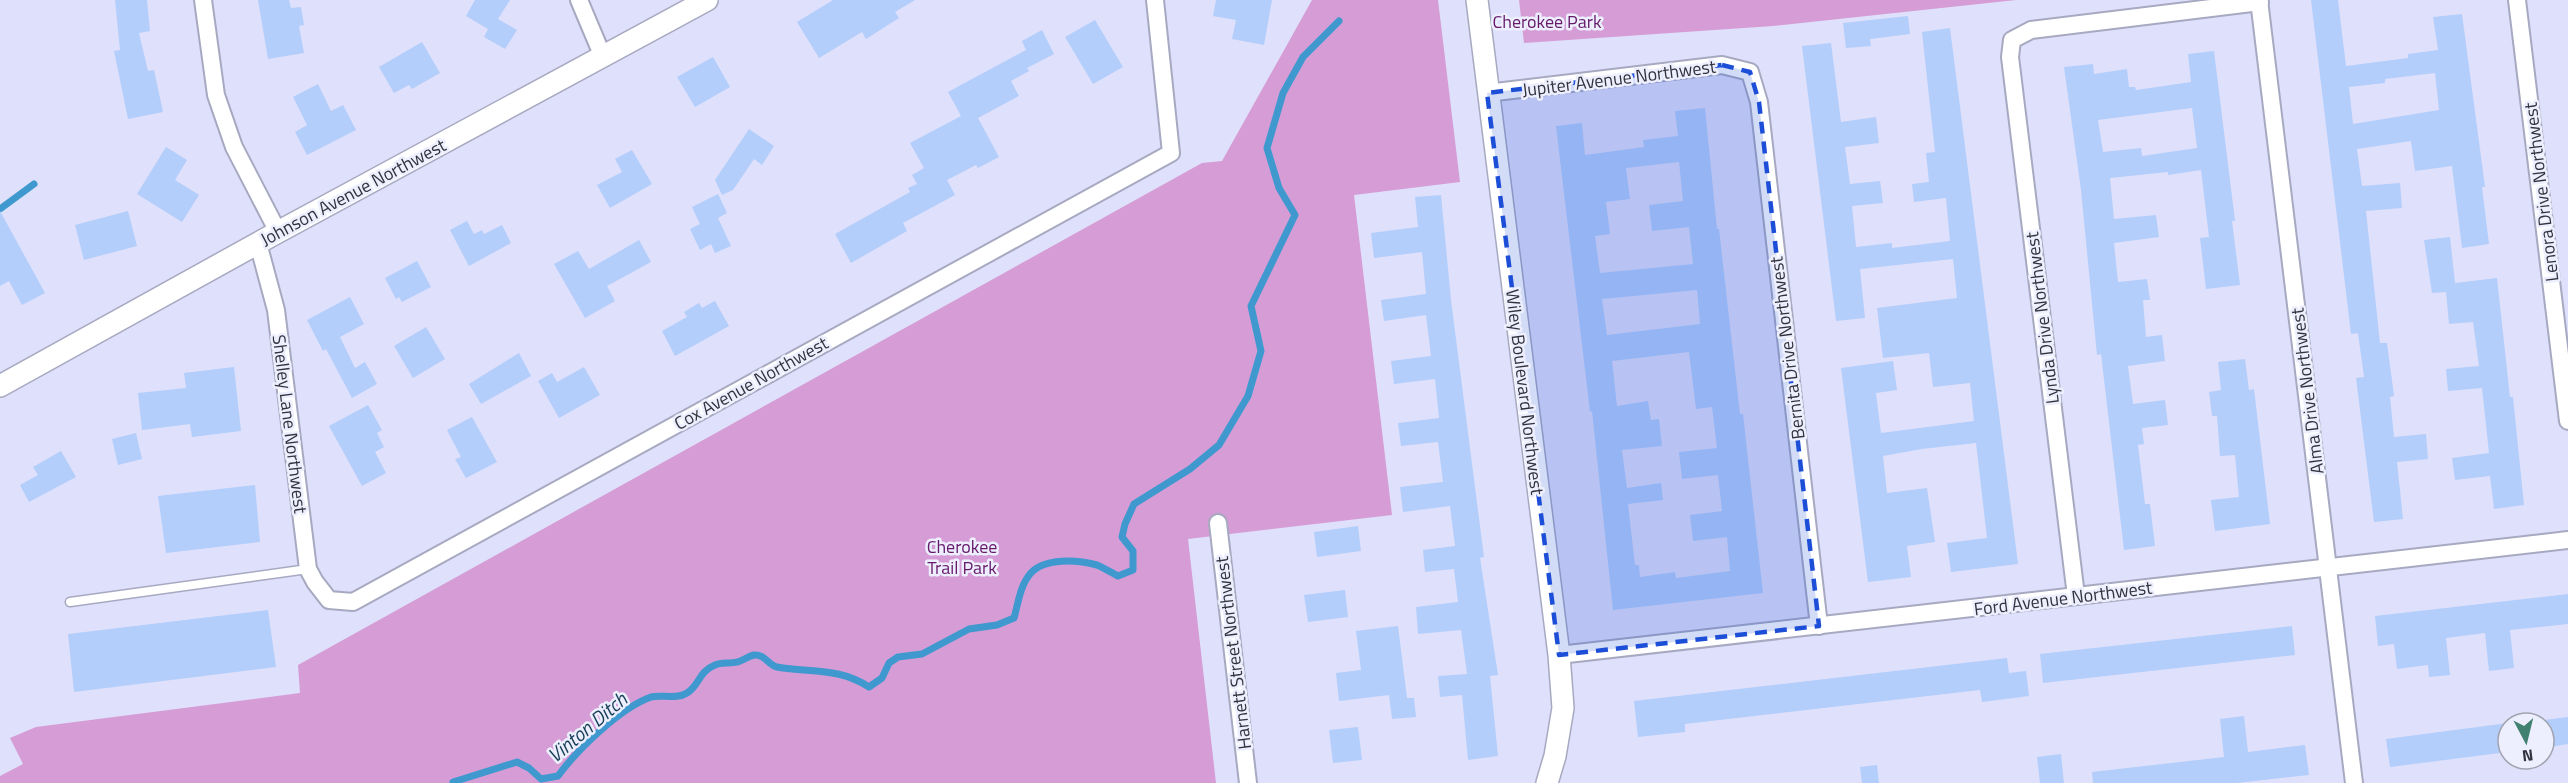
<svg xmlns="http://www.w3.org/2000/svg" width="2568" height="783" viewBox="0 0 2568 783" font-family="'Titillium Web',sans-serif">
	<rect width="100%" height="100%" fill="#dfe0fb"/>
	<g fill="#d59cd5">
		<polygon points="1312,0 1438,0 1460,182 1354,195 1392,515 1188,539 1216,783 0,783 0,776 23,764 10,738 36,727 300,693 298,665 1202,163 1222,161"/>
		<polygon points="1519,0 2016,0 1773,26 1524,43"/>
	</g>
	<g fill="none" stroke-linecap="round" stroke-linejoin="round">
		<g stroke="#3f99cf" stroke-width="7">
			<polyline points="0,209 34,184"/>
			<path d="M453,782L517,762L529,768L541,779L558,776C577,750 620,708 651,697C662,694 676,700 687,693C700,685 698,672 715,665C721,662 730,664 737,662C743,661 748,656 754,655C765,654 768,665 777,667C811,673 838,667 869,687L882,678L889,663L898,657L922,654L969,629L997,625L1014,618C1018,604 1020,586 1030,574C1044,557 1078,560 1097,565C1104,568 1112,573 1118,576L1133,570V551L1122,537L1125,524L1134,504L1190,469L1219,445L1248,396L1261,351L1251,306L1295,215L1279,188L1267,148L1283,93L1303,57L1339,21"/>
		</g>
	</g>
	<g fill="#b3cefb" fill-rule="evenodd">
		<polygon points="115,0 147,0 150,31 139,33 148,71 154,70 163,112 128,119 114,51 120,50"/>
		<polygon points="258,0 289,0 291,8 301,7 304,25 299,26 304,53 268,59"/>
		<polygon points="475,0 510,0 498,19 517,30 505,49 484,37 488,29 466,16"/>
		<polygon points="833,0 915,0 895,12 899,18 866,39 862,32 819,58 797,22"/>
		<polygon points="1216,0 1272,0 1264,45 1232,39 1236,20 1213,16"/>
		<path d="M2311,0H2338L2346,66L2408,58V54L2438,50L2433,17L2462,14L2485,187H2482L2489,244L2462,248L2452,166L2415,171L2411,141L2357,149L2362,186L2400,183L2402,208L2366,211L2380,343H2387L2394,396L2390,397L2394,437L2426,434L2428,459L2397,462L2403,519L2374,522L2356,378L2364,377L2358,333L2351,334ZM2435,73L2439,110L2353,124L2349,87L2385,83V79Z"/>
		<polygon points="1908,16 1910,34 1870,39 1871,46 1846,48 1843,23"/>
		<polygon points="1095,20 1123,67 1093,84 1065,37"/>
		<polygon points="1950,28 2018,564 1951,572 1947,543 1987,538 1976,443 1922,449 1883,456 1887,493 1927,488 1935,542 1907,546 1911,577 1868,582 1841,368 1893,361 1897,390 1876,393 1881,433 1974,421 1970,383 1933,387 1929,353 1883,358 1877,308 1957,298 1953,259 1860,269 1865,318 1836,321 1802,46 1831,43 1841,122 1876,117 1879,143 1845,147 1850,184 1880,181 1883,203 1852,206 1856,247 1892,243 1892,248 1950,241 1946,198 1914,202 1912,184 1929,182 1926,153 1935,152 1922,32"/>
		<polygon points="1042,30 1054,54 1027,68 1029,71 1011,81 1019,96 978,118 999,157 978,168 976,165 947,180 955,195 903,223 907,231 851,263 835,234 910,192 908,188 917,184 912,175 924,168 910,143 961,116 948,92 1026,50 1022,41"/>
		<polygon points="422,42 440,73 412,89 409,85 394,93 379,67"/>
		<path d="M2214,51L2235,221H2232L2240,285L2206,289L2200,238L2209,237L2201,170L2168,175V172L2110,178L2114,219L2156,215L2159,237L2114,243L2118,282L2147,279L2150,300H2143L2146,337L2162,335L2165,361L2128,366L2133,404L2165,400L2168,425L2142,428L2144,444L2138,445L2145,504H2150L2155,546L2124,550L2101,354L2097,355L2081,190L2064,67L2093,64L2094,74L2127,69L2129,87H2135L2136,90L2191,82L2188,54ZM2192,108L2197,148L2142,156L2141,148L2103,152L2098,120Z"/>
		<polygon points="713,57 730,87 695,107 677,77"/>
		<polygon points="318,84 331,111 343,105 356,130 307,155 295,132 307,125 293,97"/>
		<path d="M1705,108L1717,229H1719L1740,414H1743L1763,593L1613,610L1592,411L1590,412L1556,126L1582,123L1585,155L1644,147L1643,140L1678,136L1675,111ZM1679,162L1683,201L1649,205L1652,231L1689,227L1693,264L1600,273L1595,236L1610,234L1606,202L1630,199L1626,168ZM1697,290L1700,324L1607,335L1602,299ZM1689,352L1696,409L1712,407L1717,448L1679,452L1682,479L1718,475L1722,511L1690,515L1693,541L1727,537L1730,571L1676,578L1675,572L1640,577L1639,565H1635L1628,504L1663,500L1661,483L1627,488L1622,450L1662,446L1659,419L1651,420L1648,401L1617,406L1612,361Z"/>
		<polygon points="749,129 774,146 762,165 754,159 733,190 722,195 715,180"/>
		<polygon points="166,147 187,160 175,180 199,195 182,222 137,194"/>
		<polygon points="632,150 652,184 610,208 597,185 622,172 615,159"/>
		<polygon points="718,194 727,213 718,218 731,246 715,253 711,244 700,250 690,229 700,224 692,207"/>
		<polygon points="1441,195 1451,300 1484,557 1480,558 1498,675 1490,676 1498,756 1468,760 1462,695 1440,697 1438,676 1467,674 1461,630 1418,634 1416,607 1458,602 1454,569 1425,572 1423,550 1455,546 1450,506 1403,512 1400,487 1443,482 1438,442 1401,446 1398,423 1439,418 1435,379 1394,384 1391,361 1431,356 1426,315 1384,321 1381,300 1426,294 1422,252 1374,258 1371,233 1418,227 1415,197"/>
		<polygon points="0,211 45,293 22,305 9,281 0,286"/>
		<polygon points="128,211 137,246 84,260 75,225"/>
		<polygon points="467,221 474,234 482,230 484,234 502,225 511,243 469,266 450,230"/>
		<polygon points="2450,237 2455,283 2497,278 2510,397 2513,397 2524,505 2494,509 2490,476 2455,480 2452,458 2489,453 2482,388 2448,391 2446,369 2479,366 2473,322 2449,324 2446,292 2432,293 2424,240"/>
		<polygon points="639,240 651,262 607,286 615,301 585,318 554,264 578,251 589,269"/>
		<polygon points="417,261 431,287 402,302 399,297 396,299 385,278"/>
		<polygon points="350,297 364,324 340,337 355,368 365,362 377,384 352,398 326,349 323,351 307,320"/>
		<polygon points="715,301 729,326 675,356 662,331 687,317 684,312 699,303 702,308"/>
		<polygon points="426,327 445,359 413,378 394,346"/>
		<polygon points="519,353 531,376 481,404 469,384"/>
		<polygon points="2245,359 2249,390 2254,389 2270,524 2215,531 2211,500 2239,497 2235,455 2220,456 2217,416 2212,416 2209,392 2221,390 2218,362"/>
		<polygon points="234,367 241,431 192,437 190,424 142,430 138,393 186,388 184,373"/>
		<polygon points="584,367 600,395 559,418 538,381 552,373 557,382"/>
		<polygon points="368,405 382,430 377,433 384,447 375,452 386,473 362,486 329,426"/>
		<polygon points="472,417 497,462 466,478 455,459 461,457 447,430"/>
		<polygon points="136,433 142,459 118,465 112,439"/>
		<polygon points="61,451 76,477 29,502 20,485 38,475 33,467"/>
		<polygon points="255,485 260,542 166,553 158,496"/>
		<polygon points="1358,526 1361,551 1317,557 1314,532"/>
		<polygon points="1345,590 1348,617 1308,622 1304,595"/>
		<polygon points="2568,594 2568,624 2510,630 2514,668 2489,671 2485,633 2446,638 2450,675 2429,677 2428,665 2397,669 2394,644 2378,646 2375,616"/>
		<polygon points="268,610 276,667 74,692 68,634"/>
		<polygon points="1398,626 1407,698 1414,698 1416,717 1392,719 1389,695 1339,701 1336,673 1361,670 1356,631"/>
		<polygon points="2292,626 2295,655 2043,683 2040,654"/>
		<polygon points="2007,658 2009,673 2026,671 2029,696 1982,702 1980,690 1685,724 1685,732 1638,737 1634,701"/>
		<polygon points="2244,716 2248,752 2305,745 2309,775 2237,783 2093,783 2092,772 2224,757 2220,719"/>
		<polygon points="2568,717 2568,744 2544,748 2544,720"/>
		<polygon points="2508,723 2508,752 2390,767 2386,739"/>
		<polygon points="1358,727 1362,760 1333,763 1329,730"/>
		<polygon points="2061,754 2064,783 2040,783 2037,757"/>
		<polygon points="1877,765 1879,783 1862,783 1860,767"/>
	</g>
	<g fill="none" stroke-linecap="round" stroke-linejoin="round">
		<defs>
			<polyline id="service" points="70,602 308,569"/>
			<g id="minor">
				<polyline points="203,0 216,95 234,147 278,232"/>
				<polyline points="579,0 603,57"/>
				<polyline points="2259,0 2354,783"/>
				<polyline points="2517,0 2568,421"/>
				<polyline points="1487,93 1722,65 1750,72 1759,102 1819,626"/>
				<polyline points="258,243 276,310 308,569 315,582 329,600 353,602 1171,153 1155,0"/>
				<polyline points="1218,523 1248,783"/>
				<polyline points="2076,596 2010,57 2012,40 2031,30 2260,2"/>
				<polyline points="1559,655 2568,540"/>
			</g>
			<g id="tertiary">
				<polyline points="1477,0 1559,655 1563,708 1555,756 1547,783"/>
				<polyline points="0,386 278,232 707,0"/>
			</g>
		</defs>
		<use href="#service" stroke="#a7a9c1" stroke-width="11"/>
		<use href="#minor" stroke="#a7a9c1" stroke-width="20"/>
		<use href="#tertiary" stroke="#a7a9c1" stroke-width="24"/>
		<use href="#service" stroke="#fff" stroke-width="8"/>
		<use href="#minor" stroke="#fff" stroke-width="16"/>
		<use href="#tertiary" stroke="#fff" stroke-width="21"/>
	</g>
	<path fill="#1d4ed8" fill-opacity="0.2" stroke="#1d4ed8" stroke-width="4.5" stroke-dasharray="12 8" stroke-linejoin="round" d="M1722,65L1750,72L1759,102L1819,626L1559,655L1487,93Z"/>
	<g text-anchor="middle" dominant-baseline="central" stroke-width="5" stroke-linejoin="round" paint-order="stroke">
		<g font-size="18" fill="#661869" stroke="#edeffe">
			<text x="1547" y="21">Cherokee Park</text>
			<text x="962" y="546">Cherokee<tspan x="962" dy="21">Trail Park</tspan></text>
		</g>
		<g font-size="18" fill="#31323c" stroke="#edeffe">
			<text transform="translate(1619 78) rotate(-7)">Jupiter Avenue Northwest</text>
			<text transform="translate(353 192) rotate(-28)">Johnson Avenue Northwest</text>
			<text transform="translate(2541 192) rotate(-97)">Lenora Drive Northwest</text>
			<text transform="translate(2042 318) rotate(-97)">Lynda Drive Northwest</text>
			<text transform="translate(1787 348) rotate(-97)">Bernita Drive Northwest</text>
			<text transform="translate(751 383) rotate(-29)">Cox Avenue Northwest</text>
			<text transform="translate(2307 391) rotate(-97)">Alma Drive Northwest</text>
			<text transform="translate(1525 392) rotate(83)">Wiley Boulevard Northwest</text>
			<text transform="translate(290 424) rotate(83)">Shelley Lane Northwest</text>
			<text transform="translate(2063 598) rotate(-7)">Ford Avenue Northwest</text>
			<text transform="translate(1233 653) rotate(-97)">Harnett Street Northwest</text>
		</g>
		<g font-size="20" font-style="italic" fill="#193f56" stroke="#edeffe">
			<text transform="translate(587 727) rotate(-40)">Vinton Ditch</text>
		</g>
	</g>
	<g transform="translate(2526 741) rotate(173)"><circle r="28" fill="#edeffe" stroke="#a2a3b0" stroke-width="1.5"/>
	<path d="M0-4.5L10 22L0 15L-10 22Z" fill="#41816f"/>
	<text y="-9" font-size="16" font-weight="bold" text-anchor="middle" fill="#31323c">N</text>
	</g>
</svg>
